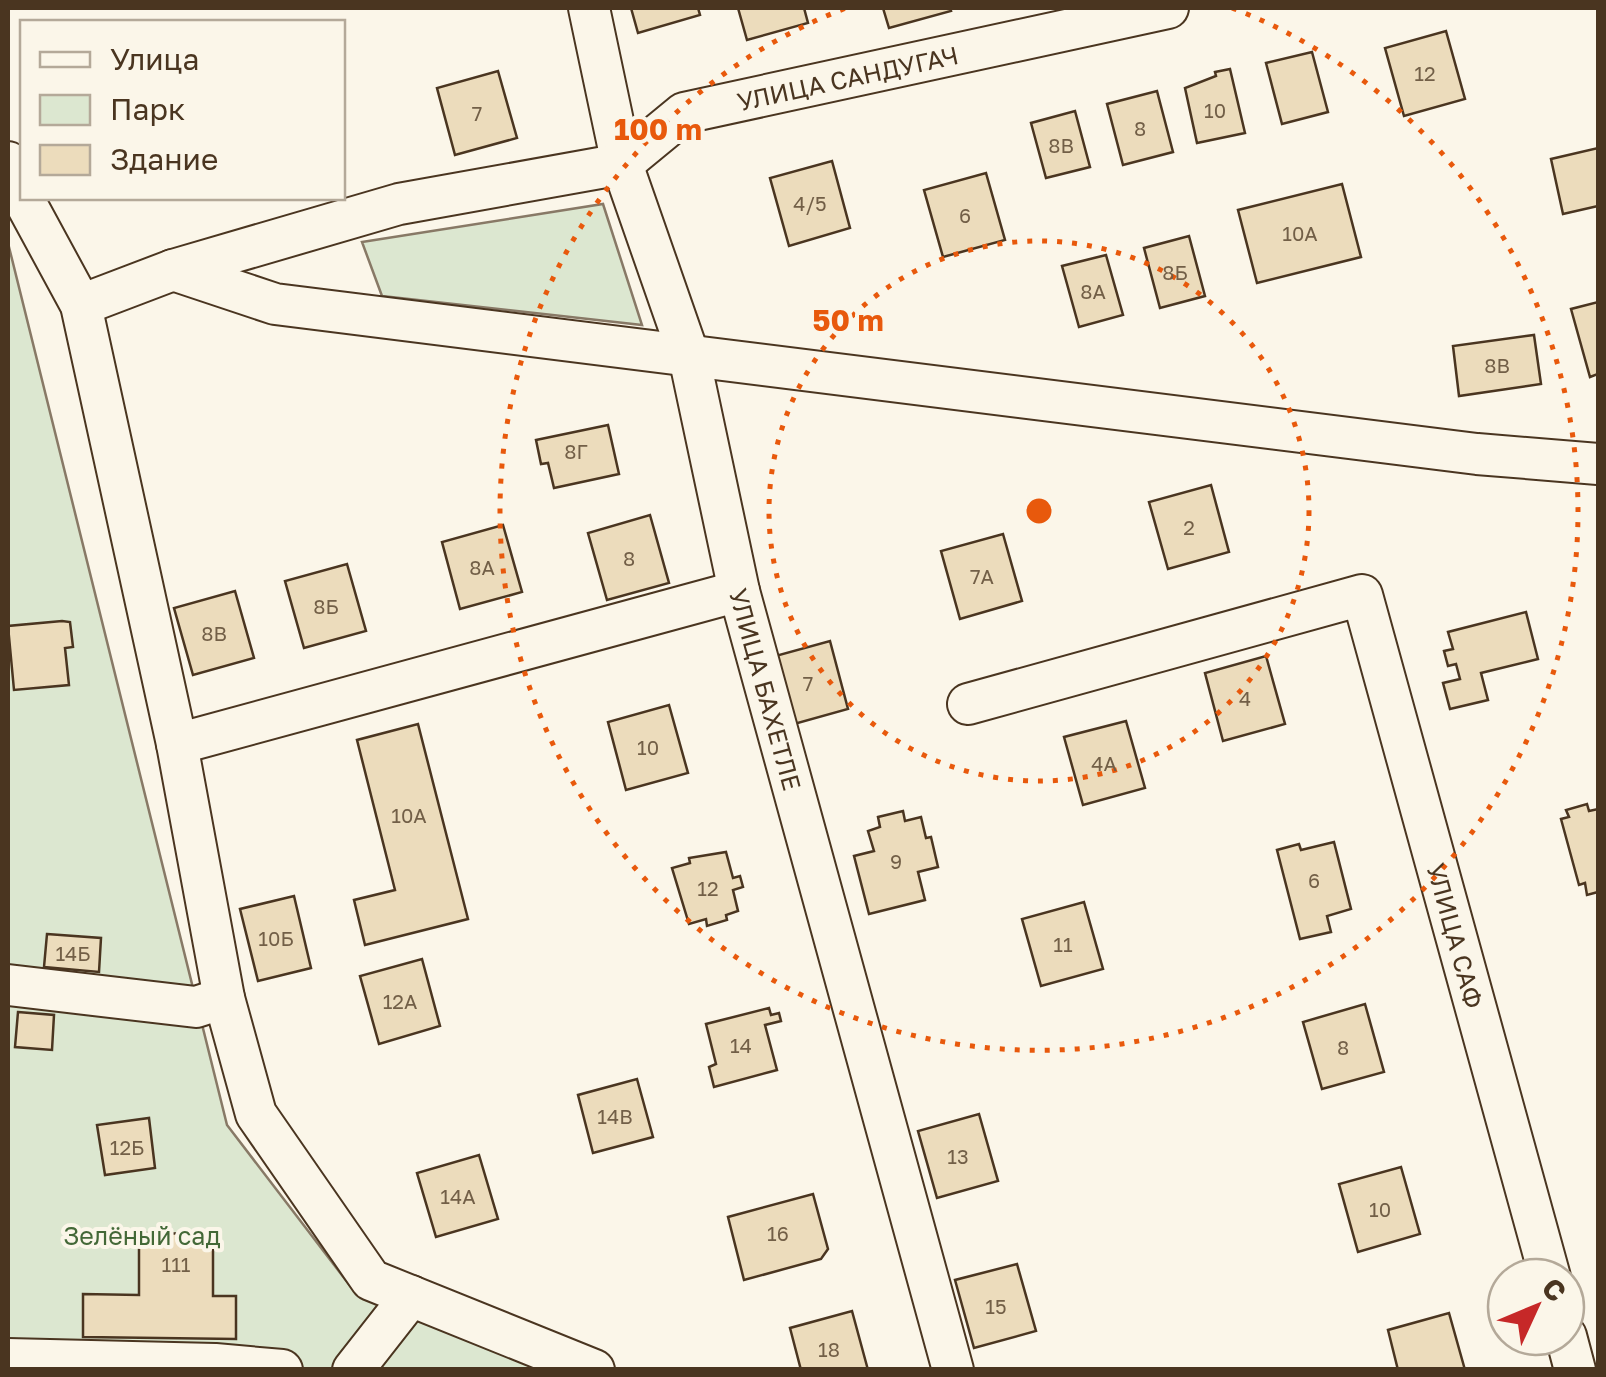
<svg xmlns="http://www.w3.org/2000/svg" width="1606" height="1377" viewBox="0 0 1606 1377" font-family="'Golos Text',sans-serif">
	<rect width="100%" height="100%" fill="#fbf6e9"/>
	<g fill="#dce7d0" stroke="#887966" stroke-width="2.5">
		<polygon points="603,204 642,325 382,296 362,242"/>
		<polygon points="8,243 227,1125 351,1287 554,1369 8,1369"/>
	</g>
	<g fill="#ecdcbc" stroke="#4a3520" stroke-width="2.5">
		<polygon points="631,8 698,8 700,15 638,33"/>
		<polygon points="738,8 804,8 808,23 747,40"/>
		<polygon points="883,8 950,8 951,11 889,28"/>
		<polygon points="1446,31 1465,99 1404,116 1385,48"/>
		<polygon points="1312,52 1328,112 1282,124 1266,63"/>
		<polygon points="1230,69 1245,133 1197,143 1185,88 1216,76 1215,72"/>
		<polygon points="498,71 517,138 455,155 437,88"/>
		<polygon points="1157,91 1173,152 1123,165 1107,104"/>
		<polygon points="1075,111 1090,167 1046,178 1031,123"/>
		<polygon points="1598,148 1598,206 1563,214 1551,159"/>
		<polygon points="832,161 850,228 789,246 770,178"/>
		<polygon points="986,173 1005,240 943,257 924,190"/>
		<polygon points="1342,184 1361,257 1257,283 1238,210"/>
		<polygon points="1189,236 1205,296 1160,308 1144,248"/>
		<polygon points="1106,255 1123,315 1079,327 1062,266"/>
		<polygon points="1598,302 1598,374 1590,377 1571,309"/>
		<polygon points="1534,335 1541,384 1459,396 1453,346"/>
		<polygon points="608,425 619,474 554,488 548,463 541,464 536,440"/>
		<polygon points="1211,485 1229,552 1168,569 1149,502"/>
		<polygon points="650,515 669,583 607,600 588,533"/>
		<polygon points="503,525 522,592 460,609 442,542"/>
		<polygon points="1003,534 1022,601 960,619 941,551"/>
		<polygon points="347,564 366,631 304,648 285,581"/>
		<polygon points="235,591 254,658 193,675 174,608"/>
		<polygon points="1526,612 1538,659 1481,673 1488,700 1450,709 1443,683 1460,679 1456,664 1448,666 1444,651 1453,649 1448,632"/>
		<polygon points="62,621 70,622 73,647 65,648 69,685 14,690 8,626"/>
		<polygon points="830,641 848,709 787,726 768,658"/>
		<polygon points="1266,656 1285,724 1223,741 1205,673"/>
		<polygon points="669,705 688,773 626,790 608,722"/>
		<polygon points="1126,721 1145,788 1083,805 1064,737"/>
		<polygon points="418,724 468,919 365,945 354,900 395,890 357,740"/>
		<polygon points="1587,804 1589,811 1598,809 1598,892 1587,895 1585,883 1579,885 1561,819 1569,817 1566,810"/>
		<polygon points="903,811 905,821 921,817 926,838 931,837 938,867 918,872 925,900 869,914 854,856 874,851 868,831 880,827 878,817"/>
		<polygon points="1334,842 1351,909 1327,916 1331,932 1300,939 1277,850 1299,844 1301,850"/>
		<polygon points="726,852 733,878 740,876 743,887 733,890 738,911 726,915 727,920 707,926 706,919 689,924 672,868 690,863 689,858"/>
		<polygon points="294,896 311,968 258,981 240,909"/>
		<polygon points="1084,902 1103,969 1041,986 1022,919"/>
		<polygon points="47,934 101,938 99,972 44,967"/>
		<polygon points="422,959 440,1026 379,1044 360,976"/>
		<polygon points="1365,1004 1384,1072 1322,1089 1303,1022"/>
		<polygon points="769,1008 771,1015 779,1013 781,1021 765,1025 777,1070 714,1087 709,1067 716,1064 706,1024"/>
		<polygon points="18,1012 54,1015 52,1050 15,1047"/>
		<polygon points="637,1079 653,1137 593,1153 578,1095"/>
		<polygon points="979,1114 998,1181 937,1198 918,1131"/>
		<polygon points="149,1118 155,1168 105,1175 97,1125"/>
		<polygon points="479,1155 498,1219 436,1237 417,1173"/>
		<polygon points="1401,1167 1420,1234 1358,1252 1339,1184"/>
		<polygon points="813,1194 828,1249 821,1259 744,1280 728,1217"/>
		<polygon points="139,1233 213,1234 213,1296 236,1296 236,1339 83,1337 83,1294 139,1295"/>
		<polygon points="1017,1264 1036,1331 974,1348 955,1280"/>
		<polygon points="852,1311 868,1370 801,1370 790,1328"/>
		<polygon points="1449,1313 1465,1370 1398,1370 1388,1330"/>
	</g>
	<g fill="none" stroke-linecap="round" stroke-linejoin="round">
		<defs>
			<g id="minor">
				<path id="s1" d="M589,8L622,164L689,356L739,591L953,1370"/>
				<polyline points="8,162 22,196"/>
				<polyline points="23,198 81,305 177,744 224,998 256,1114 371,1280 594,1370"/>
				<polyline points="173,270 275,304 1477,454 1598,464"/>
				<path id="s2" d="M81,305L173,270L399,204L622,164L684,113L1168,8"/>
				<path id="s3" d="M968,704L1362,595L1550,1277"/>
				<polyline points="177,744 739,591"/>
				<polyline points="8,985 196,1007 224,998"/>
				<polyline points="1566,1336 1575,1370"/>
				<polyline points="8,1359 215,1364 282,1370"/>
				<polyline points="353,1370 411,1296"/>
			</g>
		</defs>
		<use href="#minor" stroke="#4a3520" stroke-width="44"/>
		<use href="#minor" stroke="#fbf6e9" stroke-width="40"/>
	</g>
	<g fill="none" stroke="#e8590c" stroke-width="5" stroke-dasharray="5 10">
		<circle cx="1039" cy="511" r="270"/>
		<path d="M1232 8A539 539 0 1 1 846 8"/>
	</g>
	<g text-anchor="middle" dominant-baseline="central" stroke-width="8" stroke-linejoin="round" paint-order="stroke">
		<g font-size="20" fill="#725f47">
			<text x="1425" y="73">12</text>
			<text x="1215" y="110">10</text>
			<text x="477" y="113">7</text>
			<text x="1140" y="128">8</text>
			<text x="1061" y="145">8В</text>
			<text x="810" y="203">4/5</text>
			<text x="965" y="215">6</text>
			<text x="1300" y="233">10А</text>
			<text x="1175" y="272">8Б</text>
			<text x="1093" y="291">8А</text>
			<text x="1497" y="365">8В</text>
			<text x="576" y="451">8Г</text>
			<text x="1189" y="527">2</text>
			<text x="629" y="558">8</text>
			<text x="482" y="567">8А</text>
			<text x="982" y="576">7А</text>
			<text x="326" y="606">8Б</text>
			<text x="214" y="633">8В</text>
			<text x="808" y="683">7</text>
			<text x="1245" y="698">4</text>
			<text x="648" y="747">10</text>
			<text x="1104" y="763">4А</text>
			<text x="409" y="815">10А</text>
			<text x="896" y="861">9</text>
			<text x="1314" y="880">6</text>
			<text x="708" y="888">12</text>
			<text x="276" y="938">10Б</text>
			<text x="1063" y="944">11</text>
			<text x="73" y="953">14Б</text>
			<text x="400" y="1001">12А</text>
			<text x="741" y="1045">14</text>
			<text x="1343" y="1047">8</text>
			<text x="615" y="1116">14В</text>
			<text x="127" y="1147">12Б</text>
			<text x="958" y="1156">13</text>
			<text x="458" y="1196">14А</text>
			<text x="1380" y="1209">10</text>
			<text x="778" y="1233">16</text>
			<text x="176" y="1264">111</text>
			<text x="996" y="1306">15</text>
			<text x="829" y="1349">18</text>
		</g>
		<g font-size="25" fill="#4a3520" stroke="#fbf6e9">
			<text stroke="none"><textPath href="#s2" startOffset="808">УЛИЦА САНДУГАЧ</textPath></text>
			<text stroke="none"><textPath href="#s1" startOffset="705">УЛИЦА БАХЕТЛЕ</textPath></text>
			<text stroke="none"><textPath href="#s3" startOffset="762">УЛИЦА САФ</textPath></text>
		</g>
		<g font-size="25" fill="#436837" stroke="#fbf6e9">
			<text x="142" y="1235">Зелёный сад</text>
		</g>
	</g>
	<circle cx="1039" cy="511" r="15" fill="#e8590c" stroke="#fbf6e9" stroke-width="5"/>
	<g font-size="30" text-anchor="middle" font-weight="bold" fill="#e8590c" stroke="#fbf6e9" stroke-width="8" stroke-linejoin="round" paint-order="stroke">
		<text x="658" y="140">100 m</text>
		<text x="848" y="331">50 m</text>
	</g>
	<rect width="1606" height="1377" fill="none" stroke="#4a3520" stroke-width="20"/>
	<rect x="20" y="20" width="325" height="180" fill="#fbf6e9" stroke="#b4a999" stroke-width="2.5"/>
	<rect x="40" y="52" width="50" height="15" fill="#fbf6e9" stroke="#b4a999" stroke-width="2.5"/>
	<text x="110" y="70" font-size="30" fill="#4a3520">Улица</text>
	<rect x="40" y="95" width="50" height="30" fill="#dce7d0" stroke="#b4a999" stroke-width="2.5"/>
	<text x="110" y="120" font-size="30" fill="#4a3520">Парк</text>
	<rect x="40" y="145" width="50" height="30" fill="#ecdcbc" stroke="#b4a999" stroke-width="2.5"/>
	<text x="110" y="170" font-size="30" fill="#4a3520">Здание</text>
	<g transform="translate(1536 1307) rotate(46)"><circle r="48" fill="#fbf6e9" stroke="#b4a999" stroke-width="2.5"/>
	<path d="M0-8L18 38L0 25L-18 38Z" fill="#c62828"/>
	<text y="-15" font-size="28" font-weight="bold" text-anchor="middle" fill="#4a3520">С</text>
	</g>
</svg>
